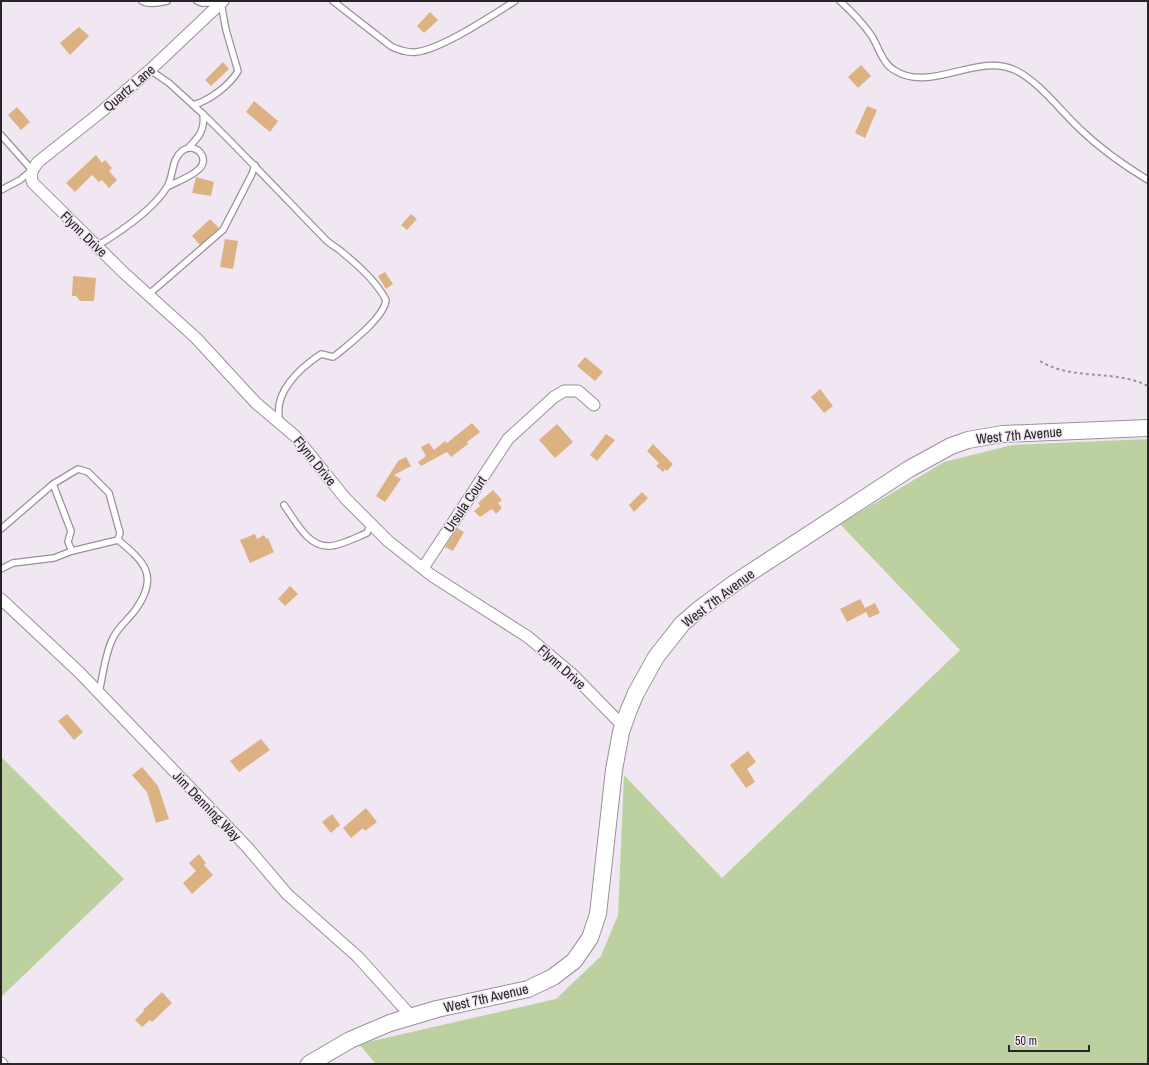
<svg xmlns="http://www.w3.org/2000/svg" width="1149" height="1065" viewBox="0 0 1149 1065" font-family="'Archivo Narrow',sans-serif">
	<rect width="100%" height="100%" fill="#f1e7f2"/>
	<g fill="#bcd0a0">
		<polygon points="1148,439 1148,1064 376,1064 359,1044 556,999 601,956 618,915 624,775 722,878 960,650 840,524 944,462 1012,445"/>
		<polygon points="1,757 124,879 1,997"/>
	</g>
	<g fill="#dcb283">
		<polygon points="430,12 438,20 424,33 417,26"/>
		<polygon points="79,27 89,36 70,55 60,43"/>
		<polygon points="223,62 229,69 211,86 205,80"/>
		<polygon points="861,65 871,76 858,88 848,77"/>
		<polygon points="254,101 278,121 270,132 246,112"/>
		<polygon points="867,106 877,110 865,138 855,133"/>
		<polygon points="17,107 30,122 21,130 8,115"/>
		<polygon points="96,155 102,163 105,160 112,168 109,171 117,180 109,188 102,180 99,182 92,175 75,192 66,183"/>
		<polygon points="196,177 214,182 211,196 192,193"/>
		<polygon points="411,214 417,219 407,230 401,225"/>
		<polygon points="210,219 219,228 200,245 192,236"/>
		<polygon points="225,239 238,241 233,269 220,267"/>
		<polygon points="385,272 393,284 386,289 378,276"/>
		<polygon points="73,276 96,278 94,301 80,301 76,296 72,296"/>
		<polygon points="585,357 603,372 595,381 577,366"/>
		<polygon points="820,389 833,406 824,413 811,397"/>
		<polygon points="472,423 480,432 467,442 468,444 451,457 447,452 421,466 418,462 426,456 421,447 429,443 434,450 445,441 447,443"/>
		<polygon points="557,424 573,442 555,458 539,440"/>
		<polygon points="606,434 615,440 597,461 590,455"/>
		<polygon points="653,444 673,464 667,471 665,469 663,472 656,466 659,463 647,451"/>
		<polygon points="406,457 411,466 394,475 401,479 385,502 376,496 398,461"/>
		<polygon points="493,490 502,500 498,503 502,508 496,514 492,509 480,517 474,511 480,506 478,503"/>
		<polygon points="642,492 648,498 634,512 629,505"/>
		<polygon points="457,528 464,532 453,551 445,547"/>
		<polygon points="255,534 257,539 264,535 266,539 268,538 274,552 250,563 240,540"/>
		<polygon points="290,586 298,594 285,606 278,599"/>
		<polygon points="860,599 865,608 875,603 880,613 869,618 866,612 847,622 840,609"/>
		<polygon points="67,714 83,732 74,740 58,721"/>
		<polygon points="261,739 270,750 239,772 230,761"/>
		<polygon points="748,751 756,762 747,769 755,782 746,788 730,765"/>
		<polygon points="142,767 158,786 169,819 156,823 147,792 132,775"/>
		<polygon points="366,808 377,822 365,831 363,828 351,838 343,828"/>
		<polygon points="332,814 340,825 331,833 322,822"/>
		<polygon points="199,854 206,863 204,865 213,875 192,894 183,883 196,871 189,863"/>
		<polygon points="162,992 172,1003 152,1022 150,1020 142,1027 135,1020 144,1011 143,1010"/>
	</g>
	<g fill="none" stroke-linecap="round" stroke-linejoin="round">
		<defs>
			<g id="service">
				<path d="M142,1C149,5 159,3 167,1"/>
				<path d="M333,1L392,47C400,50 407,53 416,52C442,49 491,16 515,1"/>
				<path d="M840,1C851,11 862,22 871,35C878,45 882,63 894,70C930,94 977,52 1015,70C1040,82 1062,113 1082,131C1102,150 1125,166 1148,180"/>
				<path d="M150,70L169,83L203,114C205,129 200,136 189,147"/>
				<path d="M193,105C209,101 230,85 238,71L226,30L221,3H202L197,1"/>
				<path d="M203,114C245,155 285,198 326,240C331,245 338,248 343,253C358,265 377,283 386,300C384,318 349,344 336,355L333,357L321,354C300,368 272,393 280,421"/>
				<polyline points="1,135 32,170 20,180 1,190"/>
				<path d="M97,246C120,232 153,210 167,187C174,175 171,160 182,151C195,141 211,158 199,169C191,177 176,182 167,187"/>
				<polyline points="148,295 223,230 252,174 255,165"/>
				<path d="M284,505C295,520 307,546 328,546C338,547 357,537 367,533L370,525"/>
				<polyline points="1,529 53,484 78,469 88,472 109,493 120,533 118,540 72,551 68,542 71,531 53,484"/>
				<polyline points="1,569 13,563 54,558 72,551"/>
				<path d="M99,692C103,676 105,653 113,638C118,627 129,619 136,609C159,576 145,562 118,540"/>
			</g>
			<g id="minor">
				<path d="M223,1L150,70L101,112L38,162C33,169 29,174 33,183L123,272L196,338L256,403L295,436L345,498L388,541L431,575L528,637L573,675L623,726"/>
				<polyline points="423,568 508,439 554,397 564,391 578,391 594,405"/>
				<polyline points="1,599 79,672 247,847 287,894 358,957 411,1016"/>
				<polyline points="1,1063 2,1064"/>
			</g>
			<polyline id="secondary" points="309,1064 350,1040 390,1023 437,1009 528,989 553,977 574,961 590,938 598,914 614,770 621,732 628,712 636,693 656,657 682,624 698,610 736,582 909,469 951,446 968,440 1002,434 1148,428"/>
		</defs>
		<use href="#service" stroke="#99909a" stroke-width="8"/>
		<use href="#minor" stroke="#99909a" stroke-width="13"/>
		<use href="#secondary" stroke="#99909a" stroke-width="18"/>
		<path stroke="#99929a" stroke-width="2" stroke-dasharray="3 3" stroke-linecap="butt" d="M1040,361C1072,381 1115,369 1148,386"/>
		<use href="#service" stroke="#fff" stroke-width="5.5"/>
		<use href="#minor" stroke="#fff" stroke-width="11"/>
		<use href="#secondary" stroke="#fff" stroke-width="16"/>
	</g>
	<g text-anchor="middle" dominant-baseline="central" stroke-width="3" stroke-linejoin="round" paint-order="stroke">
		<g font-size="14" fill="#282529" stroke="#f1e7f2">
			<text transform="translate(129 88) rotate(-41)">Quartz Lane</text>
			<text transform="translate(84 234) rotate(44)">Flynn Drive</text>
			<text transform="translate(1019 435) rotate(-5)">West 7th Avenue</text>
			<text transform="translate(315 461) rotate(51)">Flynn Drive</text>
			<text transform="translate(465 504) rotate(-56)">Ursula Court</text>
			<text transform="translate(718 598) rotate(-37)">West 7th Avenue</text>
			<text transform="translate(562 667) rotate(42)">Flynn Drive</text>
			<text transform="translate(207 806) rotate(46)">Jim Denning Way</text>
			<text transform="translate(486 998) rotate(-13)">West 7th Avenue</text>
		</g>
	</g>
	<rect width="1149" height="1065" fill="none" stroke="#282529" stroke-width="4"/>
	<path d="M1009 1045v6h80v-6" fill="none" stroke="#282529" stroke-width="2"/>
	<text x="1015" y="1045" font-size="12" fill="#282529" stroke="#f1e7f2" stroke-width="3" paint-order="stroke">50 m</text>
</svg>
